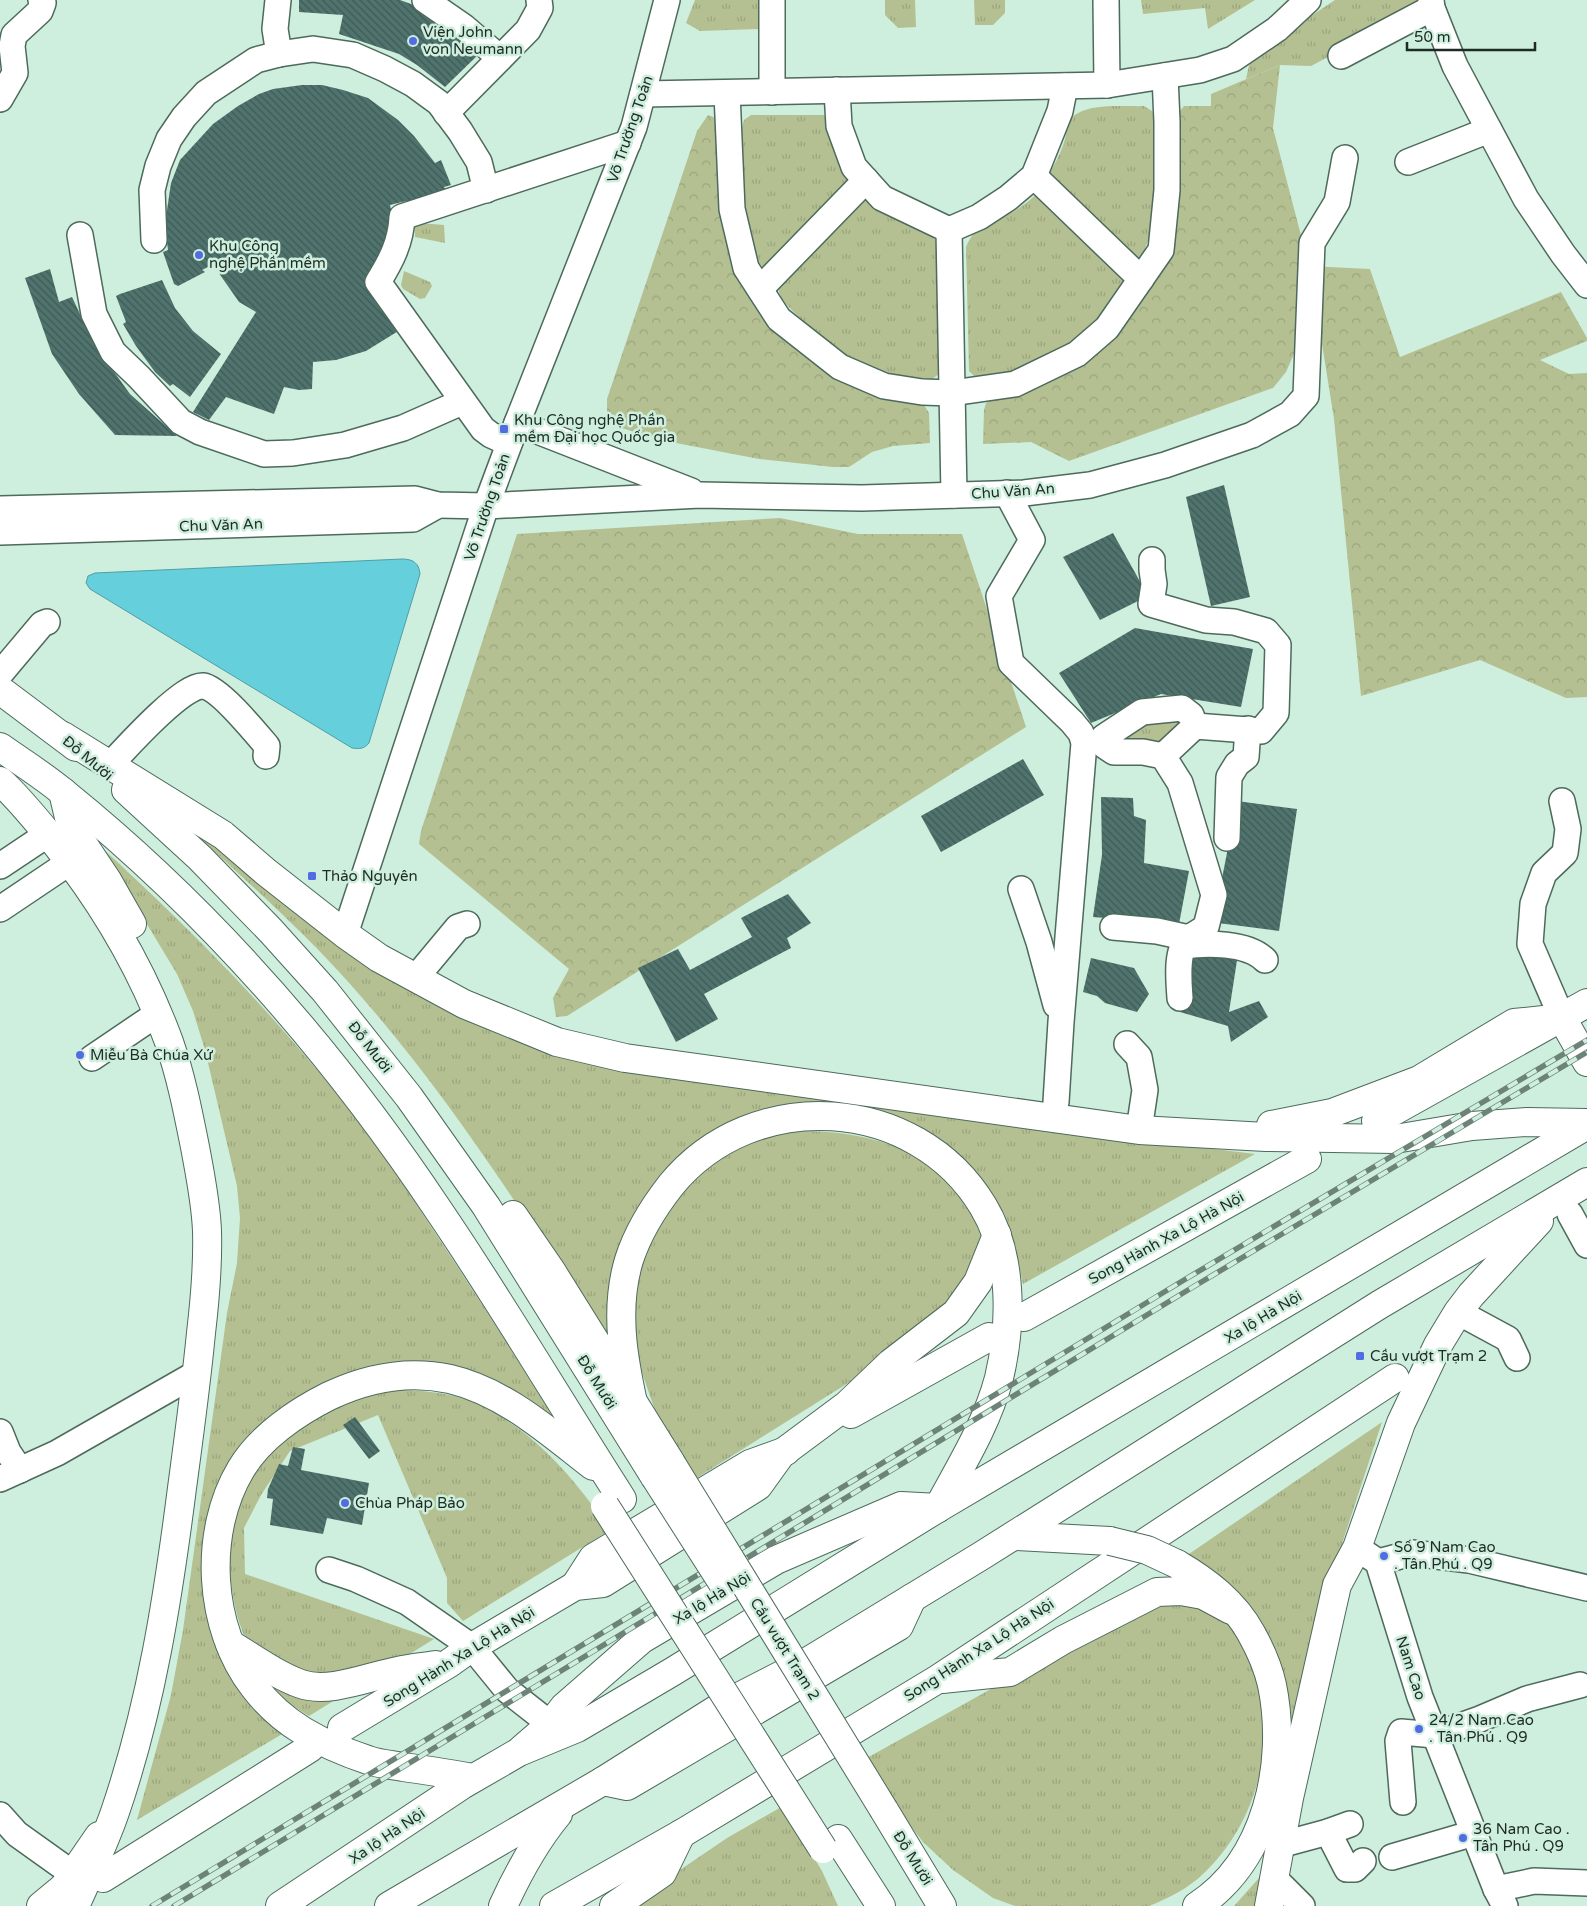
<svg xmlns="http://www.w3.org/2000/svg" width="1587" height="1906" viewBox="0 0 1587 1906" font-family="'Varela Round',sans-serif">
	<defs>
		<pattern id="grass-tufts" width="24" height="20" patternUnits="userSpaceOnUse" patternTransform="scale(1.25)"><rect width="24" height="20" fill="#b4c091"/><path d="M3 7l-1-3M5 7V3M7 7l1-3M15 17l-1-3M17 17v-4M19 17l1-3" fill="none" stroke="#9aa57d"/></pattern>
		<pattern id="forest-crowns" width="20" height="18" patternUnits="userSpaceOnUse" patternTransform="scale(1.25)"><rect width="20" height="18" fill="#b4c091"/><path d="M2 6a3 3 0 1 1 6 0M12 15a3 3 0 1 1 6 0" fill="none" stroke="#9aa57d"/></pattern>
		<pattern id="building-back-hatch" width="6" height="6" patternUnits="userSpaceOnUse" patternTransform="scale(1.25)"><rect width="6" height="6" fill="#50736e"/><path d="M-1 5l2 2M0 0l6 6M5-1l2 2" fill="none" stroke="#3e5a55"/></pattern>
	</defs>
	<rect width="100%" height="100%" fill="#ceefdd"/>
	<g fill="url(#grass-tufts)">
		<polygon points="695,0 772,0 773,21 758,29 700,31 686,23"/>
		<polygon points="885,0 915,0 916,27 898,28 885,15"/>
		<polygon points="974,0 1005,0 1005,13 993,25 975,25"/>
		<polygon points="1141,0 1255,0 1208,29 1205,8 1143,14"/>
		<polygon points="1335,0 1431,0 1391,24 1311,66 1280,65 1246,79 1249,65 1299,24"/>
		<path d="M1144,106L1152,111L1155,120L1156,214L1153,227L1139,265L1046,177C1055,165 1061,153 1065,139C1066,134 1066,128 1068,124C1077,101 1123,107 1144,106Z"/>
		<path d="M751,115H824L852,182L765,270C763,267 760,264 758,261C746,236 735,146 744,120Z"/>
		<path d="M1040,191L1130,282L1082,339L1015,375L976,378L969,371L966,247C977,219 1001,221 1022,206C1028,202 1034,196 1040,191Z"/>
		<path d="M866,194L932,234L936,242L940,362V373L931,380C921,380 911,378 901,376C858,367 830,347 799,317C791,309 778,298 778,286Z"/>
		<polygon points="419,223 444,225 445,243 415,237 415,224"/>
		<polygon points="404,271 430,282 432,286 425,298 420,299 403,289 401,285"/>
		<polygon points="1142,715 1187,716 1163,752 1114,750"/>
		<path d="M205,838L477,1020L1068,1131L1255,1154L1023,1284L1014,1243L1005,1221L963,1162L949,1149L905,1123L704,1138L680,1158L659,1182L609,1348C530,1223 450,1096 351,985C305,933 253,887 202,840Z"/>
		<path d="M100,846C206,943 309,1049 392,1168C414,1200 435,1233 457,1266C492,1320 527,1374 560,1429L443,1370L272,1421L205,1554L284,1733L137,1820L171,1695L183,1630L227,1313L237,1263L240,1218L237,1186L205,1050L193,1011L177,974Z"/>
		<path d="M804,1131C885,1132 950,1157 983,1237L957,1299L888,1358L692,1481L660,1425L637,1358L632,1331L638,1274L647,1246L672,1198L708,1164L749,1142L775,1134Z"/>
		<path d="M393,1390C419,1390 443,1392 468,1400C481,1404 494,1413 506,1420C549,1448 581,1488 610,1530L463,1621L447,1603V1578L378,1415L290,1451L261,1495L244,1528L245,1574L434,1639L309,1716C295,1708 282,1699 270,1687C265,1681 262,1673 259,1667C249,1648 241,1631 236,1611C228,1576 226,1535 239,1502C263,1439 330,1402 393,1390Z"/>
		<polygon points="1382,1422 1337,1559 1289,1736 1291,1711 1283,1681 1186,1556"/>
		<path d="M1164,1593C1177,1598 1190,1603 1203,1608C1208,1610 1216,1612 1221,1615C1230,1621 1244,1648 1249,1659C1282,1730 1260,1820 1204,1873C1189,1888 1169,1898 1149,1906H1015L993,1898L953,1870L923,1842L896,1807L865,1759Z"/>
		<polygon points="783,1806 822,1871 838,1906 627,1906 727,1838"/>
		<polygon points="1267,1869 1263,1906 1234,1906"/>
	</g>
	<g fill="url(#forest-crowns)">
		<polygon points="1280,65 1273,128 1309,266 1370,269 1400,357 1561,292 1587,338 1587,341 1540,360 1569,374 1587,373 1587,697 1566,698 1480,660 1361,696 1334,419 1310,269 1297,347 1286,372 1273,388 1069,461 1031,442 983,444 984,410 986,403 1144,294 1162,271 1170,242 1175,117 1184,106 1211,106 1211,94"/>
		<polygon points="708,115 716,118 762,307 924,405 929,413 930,443 893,446 872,452 849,467 833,467 759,459 671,442 621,428 607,416 607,399 697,131"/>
		<polygon points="780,518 858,534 962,534 1026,727 567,1016 556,1017 553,998 569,969 419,844 421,831 517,534"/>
	</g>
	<path fill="#66cfdc" stroke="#509ea5" d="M402,559C413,559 419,563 420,574L369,743C364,749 360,749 352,748L90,589L86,583L88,576L95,573Z"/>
	<g fill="url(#building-back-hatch)">
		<polygon points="299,0 400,0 411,4 435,19 480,53 445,87 417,65 399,54 339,34 343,15 299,12"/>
		<polygon points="302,85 322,85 343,90 368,98 398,120 414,136 435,163 441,160 451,185 444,187 446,191 408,207 406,201 390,205 392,214 385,260 400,330 366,351 336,360 313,362 312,389 299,390 284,387 274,414 226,397 209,420 193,412 256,312 239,302 216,269 210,266 202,270 205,272 178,286 174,284 163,252 168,250 166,235 167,210 171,183 180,160 213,124 238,106 259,94 273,89"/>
		<polygon points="50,269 59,302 72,297 94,344 130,394 177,436 115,435 79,394 52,354 25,278"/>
		<polygon points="162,280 175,308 193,331 221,354 190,397 173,384 170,386 155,372 136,346 123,324 126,322 116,296 120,294"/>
		<polygon points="1224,485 1250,597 1211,606 1186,497"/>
		<polygon points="1113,533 1148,596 1100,620 1063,557"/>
		<polygon points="1135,628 1253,649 1241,707 1161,694 1091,723 1059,673"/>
		<polygon points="1023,759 1044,795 941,852 921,816"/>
		<polygon points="1101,797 1133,798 1134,816 1146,820 1144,863 1189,871 1179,924 1093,917 1102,855"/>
		<polygon points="1237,801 1297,809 1279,931 1218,923 1219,894"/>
		<polygon points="788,894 811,923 787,938 791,948 704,994 718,1019 676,1042 638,968 678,949 690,970 752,937 741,918"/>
		<polygon points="1184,951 1238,954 1229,1012 1259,1001 1268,1017 1231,1042 1228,1026 1180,1012"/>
		<polygon points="1091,958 1134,968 1149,994 1137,1012 1105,1003 1097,996 1083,992"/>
		<polygon points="355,1417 380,1451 369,1459 343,1425"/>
		<polygon points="293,1447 305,1449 301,1470 369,1483 362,1525 327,1518 323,1534 270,1525 273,1499 267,1498 268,1489 279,1464 288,1466"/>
	</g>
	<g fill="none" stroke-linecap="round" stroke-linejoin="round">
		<defs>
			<g id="minor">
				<polyline points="278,0 275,29 279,54"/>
				<polyline points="425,0 464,27 500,58"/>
				<polyline points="772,0 772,92"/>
				<polyline points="1106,0 1107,85"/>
				<polyline points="1431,0 1432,8 1455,66 1526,199 1563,254 1587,285"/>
				<polyline points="1341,56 1432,8"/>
				<polyline points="837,90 839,126 854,167 882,198 949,230 979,217 1008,198 1034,176 1060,111 1065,86"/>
				<polyline points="727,93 732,209 746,268 779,319 840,367 884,386 922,392 952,393 1015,384 1077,354 1107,328 1161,250 1167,190 1167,122 1165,76"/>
				<polyline points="643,94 1107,85 1200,70 1233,59 1277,29 1308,0"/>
				<polyline points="0,99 15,73 12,46 14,35 40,11 43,3 41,0"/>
				<polyline points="446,113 528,30 540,8 539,0"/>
				<polyline points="1408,162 1489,130"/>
				<polyline points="1034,176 1141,279"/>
				<polyline points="949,230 954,495"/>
				<polyline points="80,235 94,314 113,352 139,377 181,422 200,432 264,454 293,453 345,445 403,428 462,402"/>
				<polyline points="154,240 152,190 158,166 169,139 184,117 206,93 256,60 279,54 313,49 353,55 385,69 413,84 439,103 460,131 479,162 486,190"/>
				<polyline points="760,289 866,180"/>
				<polyline points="517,423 691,491"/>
				<path d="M509,443L491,435L483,429L378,282C391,261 401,242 402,217L628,143"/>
				<polyline points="1007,493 1032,540 999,596 1011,663 1072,722 1081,733 1084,743 1061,1022 1056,1102"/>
				<polyline points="0,509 415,499 438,505 486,506 700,495 862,498 1024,493 1090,485 1165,465 1252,435 1290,414 1306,396 1312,243 1337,202 1345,158"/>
				<polyline points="0,532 413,519 438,505"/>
				<polyline points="1152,560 1152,570 1154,584 1151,604 1206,620 1234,622 1266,631 1278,645 1276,713 1261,731 1195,726"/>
				<polyline points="0,674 42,624 47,622"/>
				<path d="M1163,756L1143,752H1114L1105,746L1104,737L1142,712L1182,708L1191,715L1195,726L1163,756L1180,783L1214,895L1206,927C1201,931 1194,934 1189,938C1175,950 1179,981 1180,998"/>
				<path d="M110,765C125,749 183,684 203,686C219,688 256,733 267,746L266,756"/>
				<polyline points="1562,801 1568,829 1565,853 1544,873 1533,904 1530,944 1562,1018"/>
				<polyline points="1227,838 1229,777 1237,764 1246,757 1248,729"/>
				<polyline points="0,866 48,834"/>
				<polyline points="1021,889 1039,942 1056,1005"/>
				<polyline points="0,909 70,862"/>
				<polyline points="1113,927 1157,931 1189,938"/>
				<polyline points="345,934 486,506 517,423 634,127 667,0"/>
				<path d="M1183,946C1206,943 1247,942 1265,960"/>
				<polyline points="423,969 458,927 467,924"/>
				<polyline points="1127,1044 1139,1057 1145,1090 1139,1130"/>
				<polyline points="92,1058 157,1014"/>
				<polyline points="1570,1214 1587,1245"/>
				<polyline points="1458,1312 1508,1339 1517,1358"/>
				<polyline points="0,1432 8,1452 20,1470"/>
				<polyline points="0,1479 57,1453 197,1373"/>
				<polyline points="1357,1548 1378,1562 1420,1697 1496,1889 1505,1906"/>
				<polyline points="1378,1562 1412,1553 1469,1560 1587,1588"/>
				<polyline points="329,1570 356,1579 407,1602 472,1647 507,1690 563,1734"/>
				<polyline points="1403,1802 1398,1741 1401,1732 1435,1735 1480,1719 1527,1699 1580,1685"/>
				<polyline points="0,1815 17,1834 73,1874"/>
				<polyline points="1328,1832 1347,1869 1355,1869 1363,1861"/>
				<polyline points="1291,1842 1328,1832 1350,1824"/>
				<polyline points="1392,1857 1474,1833"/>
				<polyline points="1281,1885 1302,1906"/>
				<polyline points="1496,1889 1534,1881 1587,1883"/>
			</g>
			<g id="major">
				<polyline points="1376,1121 1587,1003"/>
				<polyline points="1024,1317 1307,1159"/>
				<polyline points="851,1414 989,1337"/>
				<polyline points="575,1586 593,1558 750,1464 786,1451"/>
				<path d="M230,1644C253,1658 276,1675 301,1684C329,1694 370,1676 398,1671C411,1668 424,1667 436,1665"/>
				<polyline points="942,1679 1010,1672 1063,1640 1157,1592 1181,1591 1203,1595 1231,1610"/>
				<polyline points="342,1728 448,1664 472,1647 575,1586 603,1583 758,1486 781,1454 847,1405 891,1363 956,1313 978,1282 997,1235"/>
				<polyline points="522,1749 551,1724 564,1707 642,1639 776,1560 901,1506 938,1508"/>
				<polyline points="603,1781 627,1786 899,1626 912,1598"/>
				<polyline points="103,1878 310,1748"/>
				<polyline points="41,1906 64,1887 99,1836"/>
				<polyline points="554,1906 681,1834 938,1679 1395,1378"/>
				<polyline points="614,1906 662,1873 681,1834"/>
			</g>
			<g id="highway">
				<polyline points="0,690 76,747"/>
				<polyline points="63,736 223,835 266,872 345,934 379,958 464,1004 557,1042 625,1058 1139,1130 1266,1137 1395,1139 1472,1126 1527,1122 1587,1123"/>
				<path d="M0,747C21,762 44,776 64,793C210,911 335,1055 439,1211C503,1305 561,1404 622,1499"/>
				<path d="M0,781C21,800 38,822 56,844C103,903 143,971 169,1042C181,1076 188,1112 195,1147C200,1174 206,1203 207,1231C208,1264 205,1299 201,1333C196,1385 189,1436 182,1488C168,1598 151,1707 115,1812C104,1844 89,1875 75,1906"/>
				<polyline points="126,790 200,858 271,931 325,991 409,1097 486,1206 655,1477"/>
				<polyline points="63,792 71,826 107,880 132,924"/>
				<polyline points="1271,1125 1332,1113 1419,1080 1514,1023 1562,1018 1587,1062"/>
				<polyline points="513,1215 552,1272 671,1463"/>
				<path d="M641,1439C628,1380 611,1319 629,1260C638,1232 653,1208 671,1185C753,1085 916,1095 983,1206C1013,1255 1012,1323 999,1378C987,1424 960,1467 938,1508"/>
				<polyline points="1014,1536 1110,1541"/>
				<path d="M1177,1564C1206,1581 1234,1602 1251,1633C1260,1649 1268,1667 1272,1685C1288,1763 1267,1861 1197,1906"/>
				<path d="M473,1778C450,1774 426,1770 403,1767C392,1765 379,1764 368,1760C347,1753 323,1743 303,1731C285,1720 267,1704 254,1687C208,1628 203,1532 241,1469C260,1437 297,1412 329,1396C367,1378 409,1370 450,1379C505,1392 549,1432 593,1466"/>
				<polyline points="884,1810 942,1906"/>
				<polyline points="838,1839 881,1906"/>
				<polyline points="280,1906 462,1785 519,1752 577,1728 672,1672 938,1508 1587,1125"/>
				<polyline points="389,1906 603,1781 725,1704 807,1662 981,1556 1379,1305 1587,1182"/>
				<path d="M503,1906C518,1873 534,1843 558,1814"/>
				<polyline points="1269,1906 1289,1798 1337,1585 1357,1548 1401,1423 1438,1345 1458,1312 1471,1295 1539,1221"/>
			</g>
		</defs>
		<use href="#minor" stroke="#4d6a5c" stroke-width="28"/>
		<use href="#major" stroke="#4d6a5c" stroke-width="30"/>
		<use href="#highway" stroke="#4d6a5c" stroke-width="30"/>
		<use href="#minor" stroke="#fff" stroke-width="25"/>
		<use href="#major" stroke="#fff" stroke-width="28"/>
		<use href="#highway" stroke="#fff" stroke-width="28"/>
		<defs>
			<g id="rail">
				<polyline points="152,1906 1184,1280 1587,1040"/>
				<polyline points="174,1906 1188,1290 1587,1052"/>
			</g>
		</defs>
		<use href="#rail" stroke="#6e8378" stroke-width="5.5"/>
		<use href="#rail" stroke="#ceefdd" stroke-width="4" stroke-dasharray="11" stroke-linecap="butt"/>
		<defs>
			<g id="highway-bridge">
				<polyline points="671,1463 884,1810"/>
				<polyline points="655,1477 724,1585"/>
				<polyline points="605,1506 823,1849"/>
				<polyline points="1110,1541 1147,1550 1177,1564"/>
			</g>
		</defs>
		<use href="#highway-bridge" stroke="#4d6a5c" stroke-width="30" stroke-linecap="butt"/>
		<use href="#highway-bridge" stroke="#fff" stroke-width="28"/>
	</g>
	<g fill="#526de3" stroke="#ceefdd" stroke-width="2">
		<circle cx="413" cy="41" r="5"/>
		<circle cx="199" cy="255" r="5"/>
		<rect x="499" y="424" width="10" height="10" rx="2.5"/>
		<rect x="307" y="871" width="10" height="10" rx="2.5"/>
		<circle cx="80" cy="1055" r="5"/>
		<rect x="1355" y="1351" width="10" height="10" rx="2.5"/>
		<circle cx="345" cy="1503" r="5"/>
		<circle cx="1384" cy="1556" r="5"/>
		<circle cx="1419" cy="1729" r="5"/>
		<circle cx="1463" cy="1838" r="5"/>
	</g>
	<g text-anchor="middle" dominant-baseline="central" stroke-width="5" stroke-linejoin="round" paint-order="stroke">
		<g font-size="15" fill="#1e2a24" stroke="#ceefdd" text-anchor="start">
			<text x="423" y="32">Viện John<tspan x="423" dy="17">von Neumann</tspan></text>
			<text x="209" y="246">Khu Công<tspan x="209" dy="17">nghệ Phần mềm</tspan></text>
			<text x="514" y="420">Khu Công nghệ Phần<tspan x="514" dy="17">mềm Đại học Quốc gia</tspan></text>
			<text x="322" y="876">Thảo Nguyên</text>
			<text x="90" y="1055">Miễu Bà Chúa Xứ</text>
			<text x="1370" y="1356">Cầu vượt Trạm 2</text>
			<text x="355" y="1503">Chùa Pháp Bảo</text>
			<text x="1394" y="1547">Số 9 Nam Cao<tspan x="1394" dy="17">. Tân Phú . Q9</tspan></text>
			<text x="1429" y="1720">24/2 Nam Cao<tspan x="1429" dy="17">. Tân Phú . Q9</tspan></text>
			<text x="1473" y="1829">36 Nam Cao .<tspan x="1473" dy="17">Tân Phú . Q9</tspan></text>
		</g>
		<g font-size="15" fill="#1e2a24" stroke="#ceefdd">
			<text transform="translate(630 129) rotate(-71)">Võ Trường Toản</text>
			<text transform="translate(1013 491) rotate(-4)">Chu Văn An</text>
			<text transform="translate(487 507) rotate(-71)">Võ Trường Toản</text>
			<text transform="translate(221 525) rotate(-2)">Chu Văn An</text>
			<text transform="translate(88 758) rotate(40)">Đỗ Mười</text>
			<text transform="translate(370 1047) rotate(52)">Đỗ Mười</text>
			<text transform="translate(1166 1238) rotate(-29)">Song Hành Xa Lộ Hà Nội</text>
			<text transform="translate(1263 1317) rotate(-31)">Xa lộ Hà Nội</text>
			<text transform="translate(597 1382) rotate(58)">Đỗ Mười</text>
			<text transform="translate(712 1598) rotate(-31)">Xa lộ Hà Nội</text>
			<text transform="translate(785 1649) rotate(58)">Cầu vượt Trạm 2</text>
			<text transform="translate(979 1650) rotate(-33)">Song Hành Xa Lộ Hà Nội</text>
			<text transform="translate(459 1657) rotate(-32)">Song Hành Xa Lộ Hà Nội</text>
			<text transform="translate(1411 1668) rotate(72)">Nam Cao</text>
			<text transform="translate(387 1836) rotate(-34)">Xa lộ Hà Nội</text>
			<text transform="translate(913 1858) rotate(58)">Đỗ Mười</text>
		</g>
	</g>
	<path d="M1407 42v8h128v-8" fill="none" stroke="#1e2a24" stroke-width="2.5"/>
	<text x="1414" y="42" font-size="15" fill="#1e2a24" stroke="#ceefdd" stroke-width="4" paint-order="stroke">50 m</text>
</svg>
